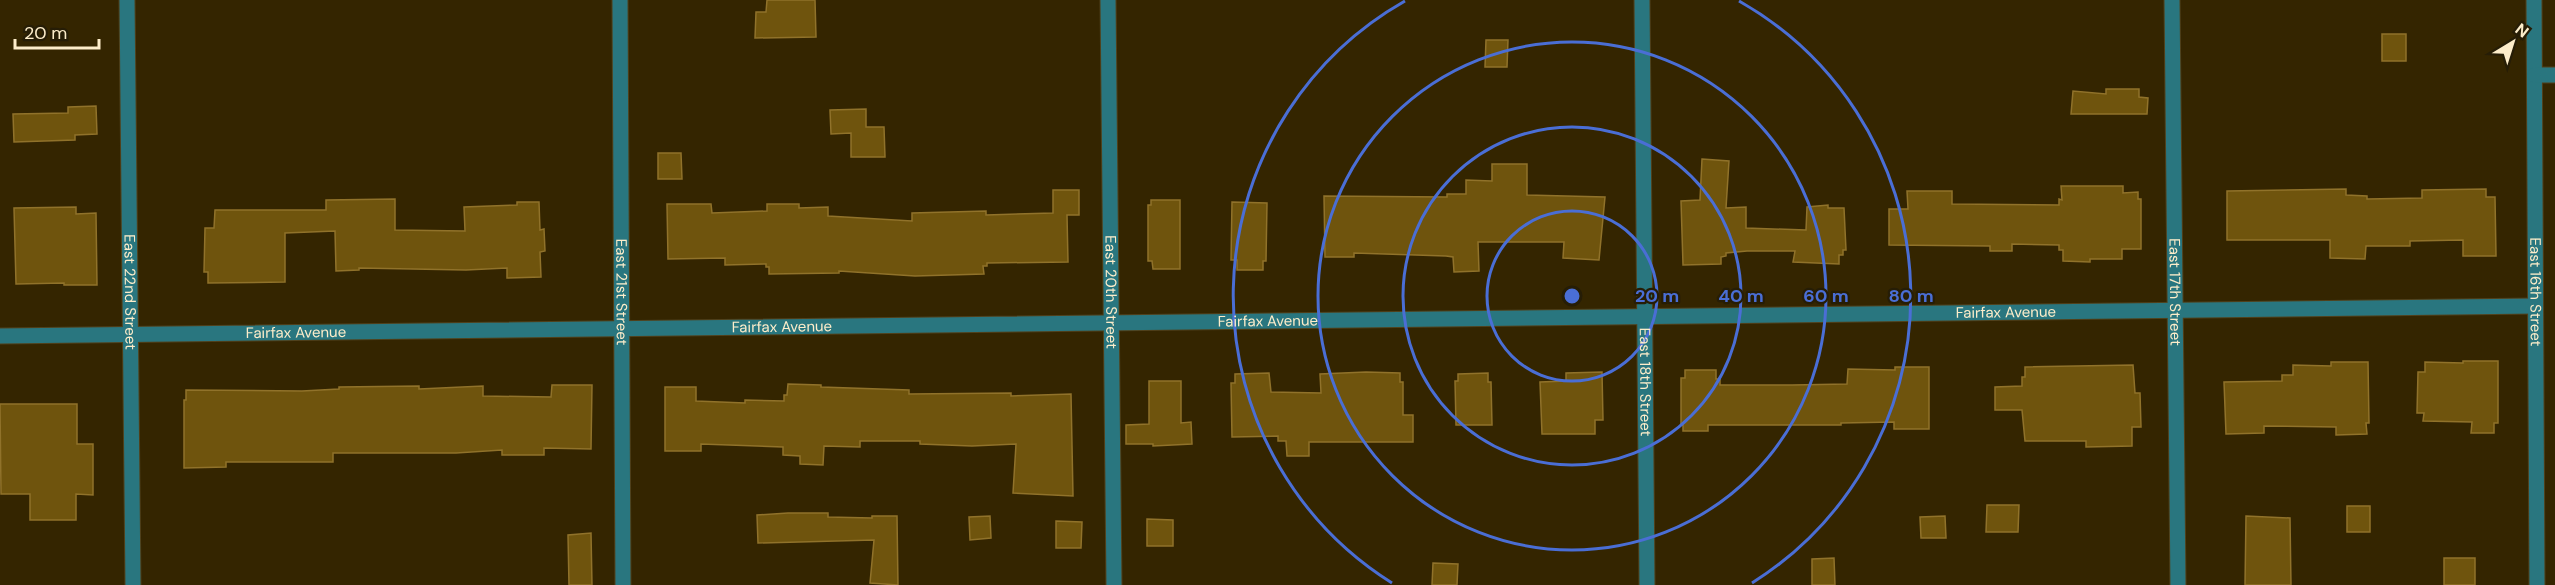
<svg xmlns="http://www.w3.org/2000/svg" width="2555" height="585" viewBox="0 0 2555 585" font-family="'DM Sans',sans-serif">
	<rect width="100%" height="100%" fill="#342500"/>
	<g fill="#6f540d" stroke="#90722a" stroke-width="1.5">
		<polygon points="767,0 815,0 816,37 755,38 756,12 766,12"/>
		<rect x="2382" y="34" width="24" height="27"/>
		<polygon points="1486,40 1508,40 1507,67 1485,67"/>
		<polygon points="2106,89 2139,89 2139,97 2148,98 2147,114 2071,114 2073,91 2106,94"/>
		<polygon points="96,106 97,134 75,135 75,140 14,142 13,114 68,113 68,107"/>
		<polygon points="866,109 866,127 884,127 885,157 851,157 851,133 831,134 830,110"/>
		<polygon points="658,153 681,153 682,179 658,179"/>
		<polygon points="1702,159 1729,161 1726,208 1746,207 1746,228 1806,230 1807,207 1828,205 1828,208 1844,208 1846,250 1843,250 1843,255 1839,255 1839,264 1793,262 1795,251 1747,251 1726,253 1726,256 1721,257 1721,264 1683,265 1681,201 1700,200"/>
		<polygon points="1492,164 1527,164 1527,195 1605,197 1599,260 1563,258 1564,242 1478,242 1479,271 1454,272 1453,257 1446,256 1354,253 1354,257 1325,257 1324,196 1447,197 1447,194 1466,194 1466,180 1492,181"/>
		<polygon points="2061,186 2123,186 2123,193 2138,192 2138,199 2141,199 2141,249 2122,249 2122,259 2090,259 2090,262 2063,261 2063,250 2059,250 2059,245 2012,244 2012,251 1990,251 1990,246 1889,245 1889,209 1908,209 1907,191 1952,191 1952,204 2059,205 2059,199 2062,200"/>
		<polygon points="2346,189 2346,195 2367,196 2367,199 2422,198 2422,190 2486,189 2486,197 2495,197 2496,256 2463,256 2463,240 2410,241 2410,246 2366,246 2365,259 2330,258 2330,240 2227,240 2227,191"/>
		<polygon points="1053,190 1079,190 1079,215 1067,215 1068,262 987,263 987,266 983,266 984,274 915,276 839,271 839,273 769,274 769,267 766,267 766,264 725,265 725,258 668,259 667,204 711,204 712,213 767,211 767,204 799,204 799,208 828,207 828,216 912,221 912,213 986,211 986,215 1053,213"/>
		<polygon points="395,199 395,230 465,231 464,207 517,205 517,202 539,202 540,230 544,229 545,251 540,252 541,277 507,278 507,268 466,270 359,268 359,270 336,271 335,231 285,233 285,282 208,283 208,272 204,272 205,228 214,228 215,210 326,210 326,200"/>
		<polygon points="1151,200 1180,200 1180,269 1153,269 1152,261 1148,261 1148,205 1151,205"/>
		<polygon points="1232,202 1267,203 1266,261 1263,261 1263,270 1237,270 1237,260 1231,260"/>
		<polygon points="76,207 76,214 96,213 97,285 64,285 64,283 16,284 14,208"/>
		<polygon points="2463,361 2498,361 2498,423 2494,423 2494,433 2471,433 2472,422 2423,421 2424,413 2417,413 2418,372 2425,372 2425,362 2463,363"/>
		<polygon points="2331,362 2368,362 2369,423 2366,423 2367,434 2336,435 2336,427 2264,426 2264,433 2226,434 2224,382 2282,381 2282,375 2293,375 2293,365 2331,366"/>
		<polygon points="2133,365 2135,393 2140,393 2141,427 2132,427 2132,446 2086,447 2086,441 2025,441 2022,410 1995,410 1995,387 2022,386 2022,377 2025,377 2025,367"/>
		<polygon points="1895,367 1929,367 1929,429 1894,429 1894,422 1841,423 1841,425 1708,425 1708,431 1683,431 1683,425 1681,425 1681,378 1685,378 1685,370 1716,370 1716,379 1720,379 1720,385 1792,385 1847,384 1848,369 1895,370"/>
		<polygon points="1366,372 1400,373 1400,382 1403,382 1403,415 1413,415 1413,442 1309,442 1309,456 1287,456 1286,441 1278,441 1278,436 1232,437 1231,383 1235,383 1235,374 1269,373 1271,392 1321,393 1320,374"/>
		<polygon points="1602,372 1603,420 1595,420 1595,434 1542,434 1540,382 1566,381 1566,373"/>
		<polygon points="1488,373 1488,382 1491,382 1492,425 1456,425 1455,381 1458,381 1458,374"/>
		<polygon points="1149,381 1181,381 1181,423 1191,422 1192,444 1153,446 1153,444 1126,444 1126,425 1149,424"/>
		<polygon points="788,384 821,385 821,387 909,390 909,394 1011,393 1011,396 1071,394 1073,496 1013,493 1016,444 972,446 920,444 920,441 860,441 860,447 824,446 823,465 800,464 800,456 783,455 783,447 701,444 701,451 665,451 665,387 696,387 696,401 745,403 745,400 784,401 784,395 787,395"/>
		<polygon points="552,385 592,385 591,449 544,448 544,455 502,455 502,450 456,453 333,453 333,462 226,462 226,467 184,468 184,400 186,400 186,390 302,391 339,389 339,387 419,386 419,389 483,386 483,396 551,397"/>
		<polygon points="0,404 77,404 77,444 93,444 93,495 76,494 76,520 30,520 30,494 1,494"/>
		<polygon points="1987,505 2019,505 2018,532 1986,532"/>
		<rect x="2347" y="506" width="23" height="26"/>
		<polygon points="788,513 828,513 828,517 872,518 872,516 897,516 898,585 870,583 874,540 758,543 757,515"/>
		<polygon points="990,516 991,538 970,540 969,517"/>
		<polygon points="1945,516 1946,538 1921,538 1920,517"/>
		<polygon points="2246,516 2290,518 2291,585 2245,585"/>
		<polygon points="1147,519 1173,520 1173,546 1147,546"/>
		<polygon points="1056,521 1082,522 1081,548 1056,548"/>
		<polygon points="591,533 592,585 569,585 568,535"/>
		<polygon points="1834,558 1835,585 1812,585 1812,559"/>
		<rect x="2444" y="558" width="31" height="27"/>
		<polygon points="1433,563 1458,564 1457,585 1432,585"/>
	</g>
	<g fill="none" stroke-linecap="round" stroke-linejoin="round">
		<defs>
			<g id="street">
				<path id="s1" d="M127,0L133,585"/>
				<path id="s2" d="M620,0L623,585"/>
				<path id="s3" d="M1108,0L1114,585"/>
				<path id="s4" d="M1642,0L1647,585"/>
				<path id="s5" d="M2172,0L2178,585"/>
				<path id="s6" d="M2534,0L2537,585"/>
				<polyline points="2535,75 2555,75"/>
				<path id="s7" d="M0,336L2535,306"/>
			</g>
		</defs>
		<use href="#street" stroke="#50411c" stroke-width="17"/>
		<use href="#street" stroke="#29767f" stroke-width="15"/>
	</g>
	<g fill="none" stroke="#4a6ed5" stroke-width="3">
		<circle cx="1572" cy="296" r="85"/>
		<circle cx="1572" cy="296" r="169"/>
		<circle cx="1572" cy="296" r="254"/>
		<path d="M1392 583A339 339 0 0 1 1405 1M1739 1A339 339 0 0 1 1752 583"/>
	</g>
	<g text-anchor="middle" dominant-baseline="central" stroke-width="4.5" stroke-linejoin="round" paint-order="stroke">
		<g font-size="15" fill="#fdedca" stroke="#261d06">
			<text stroke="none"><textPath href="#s1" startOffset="292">East 22nd Street</textPath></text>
			<text stroke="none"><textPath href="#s5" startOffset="292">East 17th Street</textPath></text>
			<text stroke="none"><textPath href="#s6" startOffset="292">East 16th Street</textPath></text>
			<text stroke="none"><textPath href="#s2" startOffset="292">East 21st Street</textPath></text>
			<text stroke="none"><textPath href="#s3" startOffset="292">East 20th Street</textPath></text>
			<text stroke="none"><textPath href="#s7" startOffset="2006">Fairfax Avenue</textPath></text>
			<text stroke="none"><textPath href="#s7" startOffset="1268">Fairfax Avenue</textPath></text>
			<text stroke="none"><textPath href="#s7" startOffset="782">Fairfax Avenue</textPath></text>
			<text stroke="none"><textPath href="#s7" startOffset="296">Fairfax Avenue</textPath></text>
			<text stroke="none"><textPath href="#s4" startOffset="382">East 18th Street</textPath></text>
		</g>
	</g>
	<circle cx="1572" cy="296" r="9" fill="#4a6ed5" stroke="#261d06" stroke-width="3"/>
	<g font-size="18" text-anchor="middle" font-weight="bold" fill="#4a6ed5" stroke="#261d06" stroke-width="4.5" stroke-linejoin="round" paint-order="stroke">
		<text x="1657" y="302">20 m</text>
		<text x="1741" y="302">40 m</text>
		<text x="1826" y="302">60 m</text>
		<text x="1911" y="302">80 m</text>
	</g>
	<g transform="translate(2513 42) rotate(38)" stroke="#261d06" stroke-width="4.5" paint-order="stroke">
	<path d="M0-4.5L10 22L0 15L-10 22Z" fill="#fdedca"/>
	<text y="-9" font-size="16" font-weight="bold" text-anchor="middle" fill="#fdedca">N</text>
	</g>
	<path d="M15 39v9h84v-9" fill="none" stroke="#fdedca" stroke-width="3"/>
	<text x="24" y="39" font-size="18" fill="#fdedca" stroke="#261d06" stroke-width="4.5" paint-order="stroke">20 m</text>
</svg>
